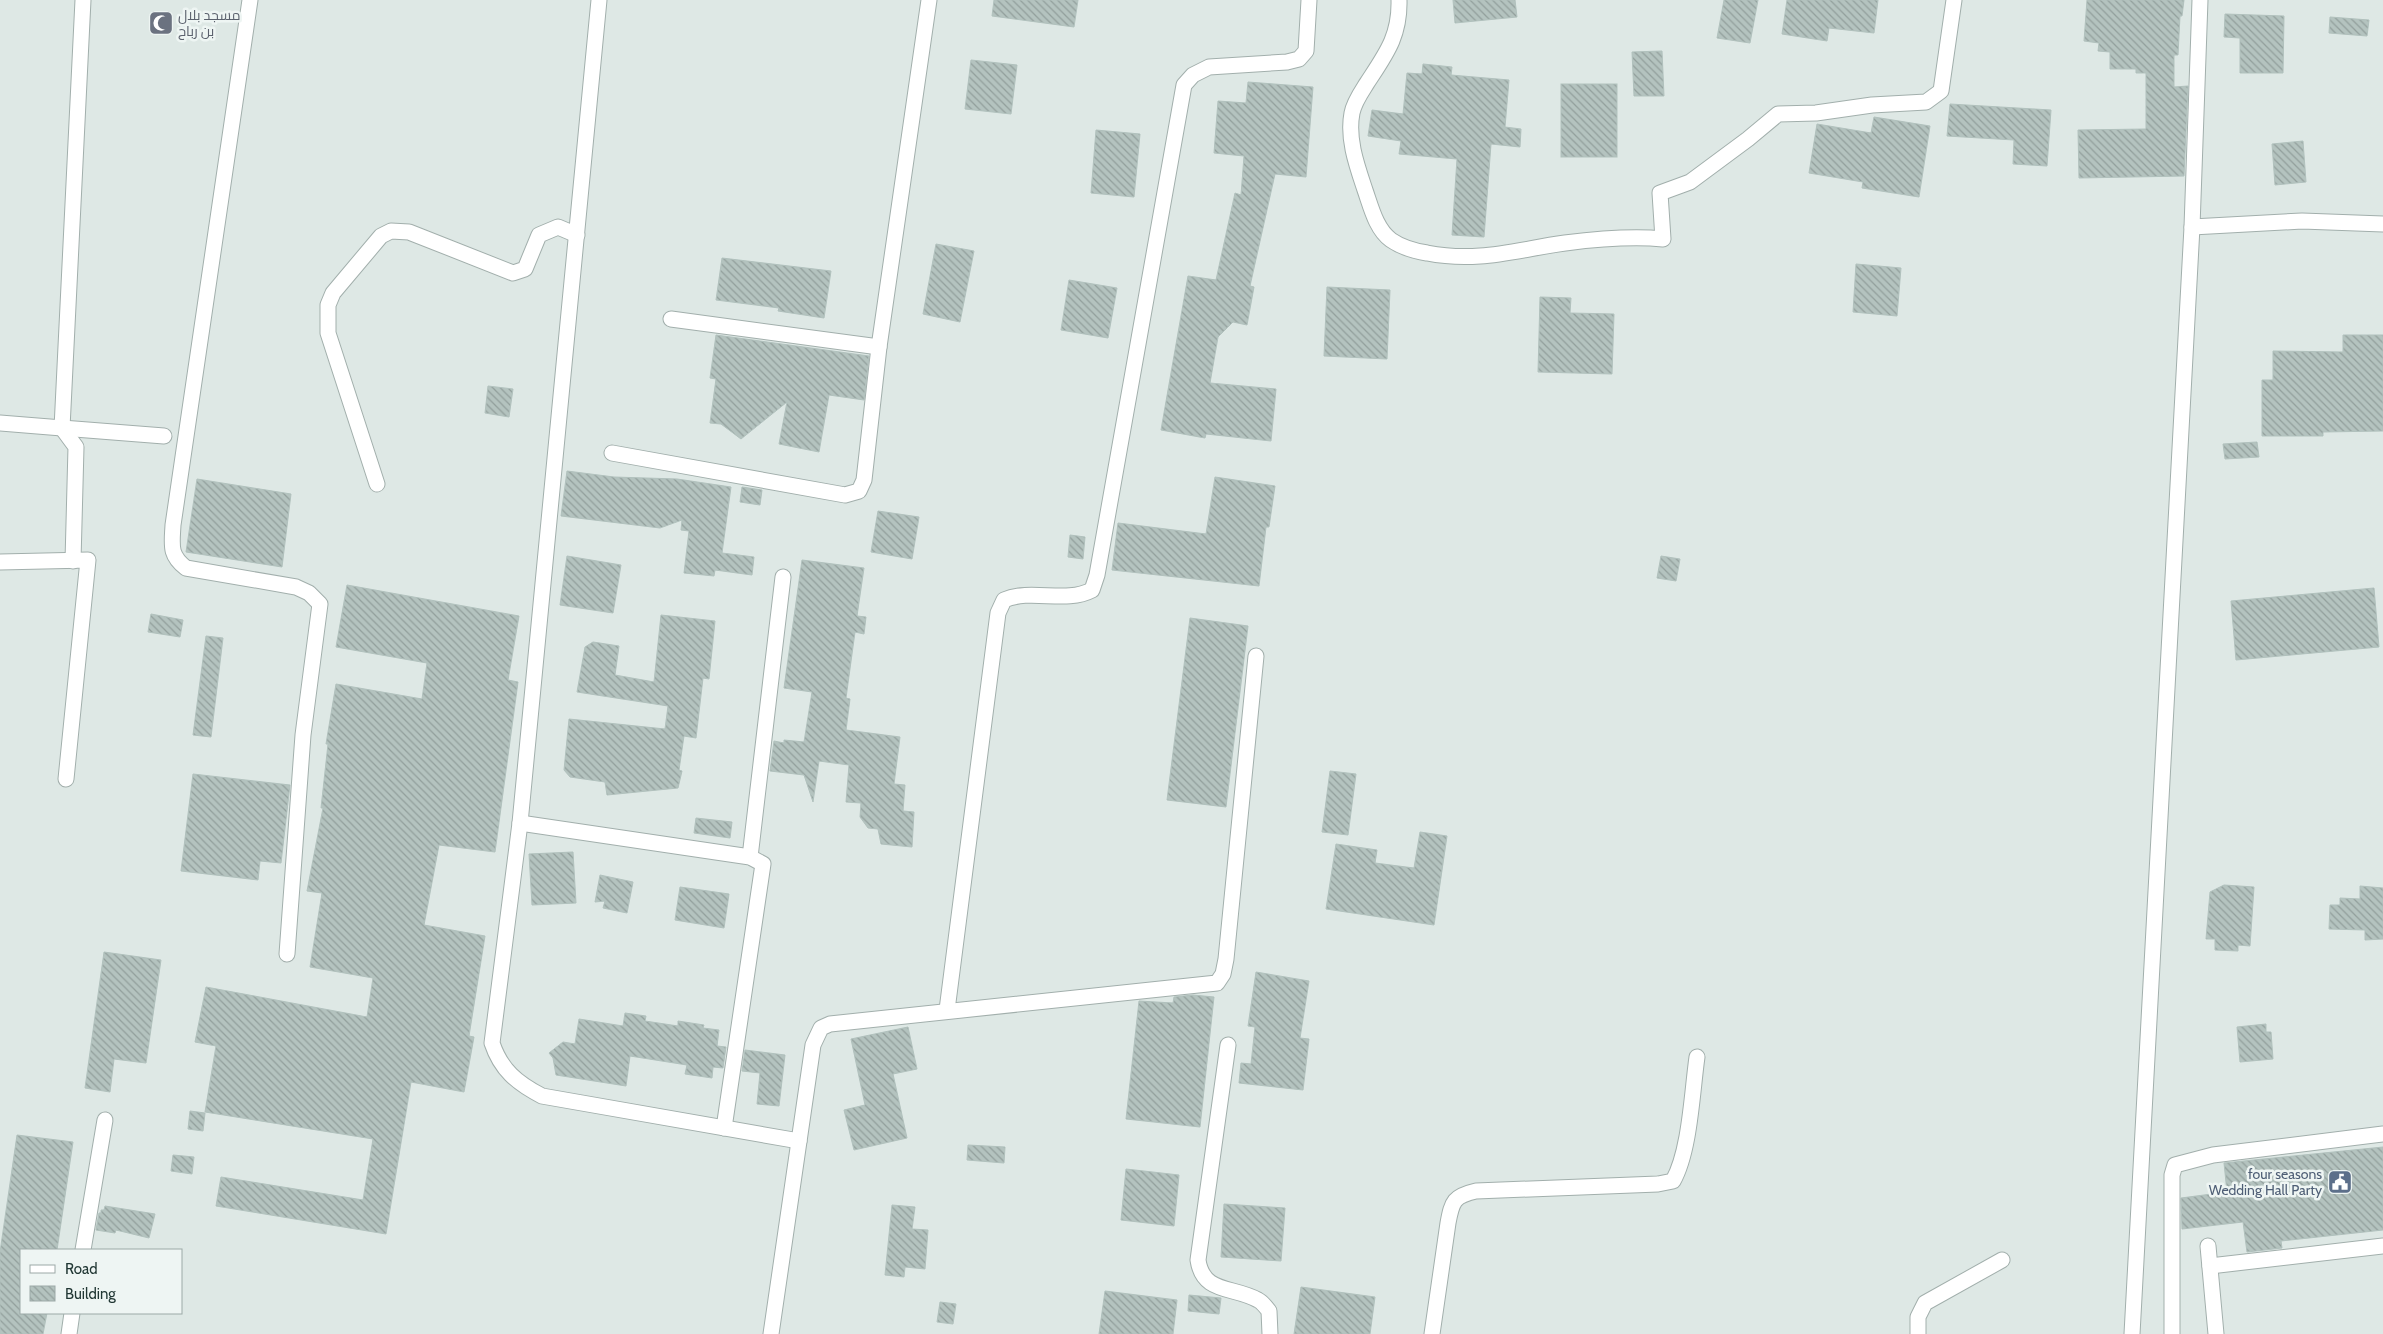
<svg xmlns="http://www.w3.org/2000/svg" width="2383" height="1334" viewBox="0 0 2383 1334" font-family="Cabin,Cairo,sans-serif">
	<defs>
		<pattern id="building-back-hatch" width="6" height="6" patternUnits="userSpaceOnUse" patternTransform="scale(1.25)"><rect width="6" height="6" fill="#b4c3bf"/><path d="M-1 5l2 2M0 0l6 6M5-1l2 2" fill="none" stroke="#929f9c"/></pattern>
	</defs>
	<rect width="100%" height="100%" fill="#dee8e5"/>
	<g fill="url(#building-back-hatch)" stroke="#b1c1bd">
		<polygon points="994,0 1078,0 1074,27 992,16"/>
		<polygon points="1453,0 1515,0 1517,17 1455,23"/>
		<polygon points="1724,0 1758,0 1750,43 1717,38"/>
		<polygon points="1787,0 1878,0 1874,33 1829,28 1827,41 1782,34"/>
		<polygon points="2087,0 2184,0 2182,16 2180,16 2178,55 2174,55 2174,87 2188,86 2184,176 2079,178 2078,130 2146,129 2146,73 2136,73 2136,69 2110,69 2110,52 2098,51 2099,43 2084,41"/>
		<polygon points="2225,14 2284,16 2283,73 2240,73 2240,38 2224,37"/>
		<polygon points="2330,17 2369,20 2367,36 2329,33"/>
		<polygon points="1662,51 1664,96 1634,96 1632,52"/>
		<polygon points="971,60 1017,65 1011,114 965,109"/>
		<polygon points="1423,64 1452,67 1451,75 1509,80 1505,127 1521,129 1520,147 1491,144 1484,237 1452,235 1457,159 1399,154 1401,141 1368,136 1372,110 1403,114 1407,73 1422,74"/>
		<polygon points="1248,82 1313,87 1306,177 1275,174 1250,286 1254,287 1247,325 1233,322 1218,337 1210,383 1276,389 1271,441 1206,434 1205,438 1161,430 1188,276 1216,280 1235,193 1241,195 1244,156 1214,153 1218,101 1246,103"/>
		<rect x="1561" y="84" width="56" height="73"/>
		<polygon points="1950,104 2051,110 2047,166 2013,164 2014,140 1947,136"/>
		<polygon points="1874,117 1930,126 1919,197 1862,188 1863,182 1809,173 1817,124 1871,133"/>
		<polygon points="1096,130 1140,134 1134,197 1091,193"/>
		<polygon points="2303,141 2306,182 2275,185 2272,144"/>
		<polygon points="936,244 974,251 960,322 923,314"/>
		<polygon points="722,258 831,271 824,318 778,311 779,308 716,300"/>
		<polygon points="1856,264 1901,268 1897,316 1853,312"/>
		<polygon points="1069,280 1117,288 1108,338 1061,330"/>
		<polygon points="1327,287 1390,290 1387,359 1324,356"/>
		<polygon points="1540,297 1571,298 1570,313 1614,314 1612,374 1538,372"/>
		<polygon points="716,335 869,356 864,400 829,395 819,452 779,444 787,402 741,439 721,424 710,423 716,379 710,378"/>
		<polygon points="2343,335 2383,335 2383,431 2323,432 2323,436 2262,436 2262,380 2273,380 2273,351 2343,352"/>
		<polygon points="488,386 513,389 509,417 485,413"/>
		<polygon points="2257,442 2259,457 2225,459 2223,444"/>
		<polygon points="567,471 614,477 677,479 731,487 722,553 754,557 752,575 715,570 714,576 684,573 689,531 681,530 682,520 660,528 561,516"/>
		<polygon points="1215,477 1275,486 1269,527 1266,527 1259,586 1112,570 1118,523 1206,534"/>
		<polygon points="197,479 291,494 282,567 186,552"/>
		<polygon points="742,487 762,490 760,505 740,502"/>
		<polygon points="878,511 919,517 912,559 871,552"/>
		<polygon points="1070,535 1085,537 1083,559 1068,557"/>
		<polygon points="567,556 621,565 613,613 560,605"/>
		<polygon points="1661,556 1680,559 1676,581 1657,578"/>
		<polygon points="802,560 864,568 857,616 866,617 864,634 855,632 846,698 850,699 846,730 900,737 894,784 905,785 903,811 914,812 912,847 881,844 878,829 868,828 860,817 861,803 846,802 849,765 819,761 813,802 804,775 770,771 774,741 784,743 784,740 804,742 812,692 784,688"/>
		<polygon points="347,585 519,616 508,680 518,682 495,852 439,845 424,925 485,936 469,1036 474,1037 464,1092 411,1082 386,1234 216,1206 221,1177 363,1200 373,1139 205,1112 216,1046 195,1042 206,987 367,1017 373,978 310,967 322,893 307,891 323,808 321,808 328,744 326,744 336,684 422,699 427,663 336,647"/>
		<polygon points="2374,588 2379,647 2236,660 2231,601"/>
		<polygon points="151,614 183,620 180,637 148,632"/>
		<polygon points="661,615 715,621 709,679 703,678 696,738 684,736 679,770 682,771 678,788 607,795 605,782 570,777 564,770 569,719 665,729 668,706 577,692 585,647 593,642 619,646 615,675 654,682"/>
		<polygon points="1190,618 1248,626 1226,807 1167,800"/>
		<polygon points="206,636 223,638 211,737 193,735"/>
		<polygon points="1330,771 1356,774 1348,835 1322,832"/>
		<polygon points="193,774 290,785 281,863 260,861 258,880 181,871"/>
		<polygon points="696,818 732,822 730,838 694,833"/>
		<polygon points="1420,832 1447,836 1434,925 1326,909 1336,844 1377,850 1375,863 1414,868"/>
		<polygon points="573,852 576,903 532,905 529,854"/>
		<polygon points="600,875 633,882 627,913 603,908 605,901 595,902"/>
		<polygon points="2224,885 2254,887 2250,946 2238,945 2238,951 2215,950 2215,939 2206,939 2210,892"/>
		<polygon points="2360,886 2383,888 2383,939 2365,940 2365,930 2329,929 2330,905 2340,905 2340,898 2360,899"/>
		<polygon points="680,887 729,894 724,928 675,920"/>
		<polygon points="104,952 161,960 146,1063 114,1059 110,1092 85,1088"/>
		<polygon points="1256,972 1309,981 1300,1038 1309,1039 1303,1090 1239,1083 1241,1063 1251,1064 1255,1027 1248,1026"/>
		<polygon points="1193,995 1214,997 1200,1127 1126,1119 1139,1001 1173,1003 1174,997"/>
		<polygon points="625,1013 646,1016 645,1021 678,1026 678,1021 704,1025 703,1028 719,1030 717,1046 726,1047 723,1068 713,1067 712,1078 685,1074 687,1065 630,1056 626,1086 556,1075 553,1058 549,1053 563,1042 575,1044 579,1019 623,1026"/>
		<polygon points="2266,1024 2266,1032 2271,1032 2273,1059 2240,1062 2237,1027"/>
		<polygon points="908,1027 917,1069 893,1074 907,1138 854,1150 844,1110 865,1105 851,1039"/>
		<polygon points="745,1050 785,1055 779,1106 757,1104 760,1073 742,1071"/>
		<polygon points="190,1111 205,1113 203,1131 188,1129"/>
		<polygon points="17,1135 73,1142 57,1250 21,1250 21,1313 47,1313 43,1334 0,1334 0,1252"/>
		<polygon points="968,1145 1005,1147 1004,1163 967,1160"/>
		<polygon points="2383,1147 2383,1230 2281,1241 2282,1248 2247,1252 2243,1222 2182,1229 2181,1198 2227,1192 2224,1163"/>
		<polygon points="173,1155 194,1157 192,1174 171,1171"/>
		<polygon points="1126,1169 1179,1175 1174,1226 1121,1220"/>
		<polygon points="1224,1204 1285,1208 1281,1261 1221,1257"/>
		<polygon points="892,1205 915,1207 912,1229 928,1230 925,1269 905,1267 904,1277 885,1275"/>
		<polygon points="105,1206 155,1214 149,1238 116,1230 115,1233 96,1230 99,1213 101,1213 101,1210 104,1210"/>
		<polygon points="1301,1287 1375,1297 1370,1334 1294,1334"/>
		<polygon points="1105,1291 1177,1300 1173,1334 1099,1334"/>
		<polygon points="1189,1295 1221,1298 1219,1314 1188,1311"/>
		<polygon points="940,1302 956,1304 953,1324 937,1322"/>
	</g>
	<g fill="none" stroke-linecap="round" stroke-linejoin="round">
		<defs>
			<g id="minor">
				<path d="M250,0L173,525C172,545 169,555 186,568L296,587L309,593L320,604L303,735L287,954"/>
				<path d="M599,0L520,823L492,1043C501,1070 517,1083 542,1096L799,1141"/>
				<path d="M1399,0C1400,36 1386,54 1367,83C1362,91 1354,102 1352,113C1347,139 1357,166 1365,190C1371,207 1376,229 1391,240C1401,247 1415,251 1427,253C1478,263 1515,250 1565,243C1597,239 1631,236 1663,239L1660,193L1690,182L1748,139L1778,114L1816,113L1872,105L1926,102L1941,91L1954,0"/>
				<polyline points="2192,227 2302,221 2383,224"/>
				<polyline points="671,319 879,347"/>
				<polyline points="0,423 62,428 83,0"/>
				<polyline points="62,428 76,447 73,561"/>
				<polyline points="62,428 164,436"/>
				<polyline points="612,453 845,495 859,491 864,480 879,347 929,0"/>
				<polyline points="377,484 328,333 328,305 333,293 381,236 391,231 409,232 513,273 525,269 539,235 558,227 577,235"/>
				<polyline points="0,562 88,560 66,779"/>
				<polyline points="520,823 750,857 763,864 724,1128"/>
				<polyline points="750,857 783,577"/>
				<path d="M947,1010L998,613L1004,600C1032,588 1065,604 1092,590L1097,575L1184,85L1193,75L1209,67L1287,62L1299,59L1306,51L1309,0"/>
				<path d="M1228,1045L1198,1260C1203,1294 1233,1286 1258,1300C1262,1302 1266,1307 1269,1311L1270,1334"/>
				<polyline points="2208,1246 2216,1334"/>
				<polyline points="83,1250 105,1120"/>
				<polyline points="2210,1266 2383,1246"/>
				<polyline points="69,1334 72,1313"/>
				<polyline points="771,1334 813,1045 821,1028 830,1024 1217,983 1223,974 1226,959 1256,656"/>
				<path d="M1432,1334L1448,1223C1452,1201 1454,1196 1476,1191L1658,1184L1673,1181C1690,1151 1692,1092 1697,1057"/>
				<polyline points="1918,1334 1918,1317 1925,1303 2002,1260"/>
				<polyline points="2132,1334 2192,227 2200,0"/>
				<polyline points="2172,1334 2172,1175 2175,1165 2213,1155 2383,1134"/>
			</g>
		</defs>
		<use href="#minor" stroke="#a2afac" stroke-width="17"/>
		<use href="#minor" stroke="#fff" stroke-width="15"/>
	</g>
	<defs>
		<symbol id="mosque-square" viewBox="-11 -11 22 22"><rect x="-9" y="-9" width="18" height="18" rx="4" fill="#6b7280" stroke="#eef5f3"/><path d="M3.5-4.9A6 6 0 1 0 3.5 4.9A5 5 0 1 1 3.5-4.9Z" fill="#fff"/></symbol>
		<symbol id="civic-square" viewBox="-11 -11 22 22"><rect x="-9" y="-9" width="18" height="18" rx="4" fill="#5c6f8a" stroke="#eef5f3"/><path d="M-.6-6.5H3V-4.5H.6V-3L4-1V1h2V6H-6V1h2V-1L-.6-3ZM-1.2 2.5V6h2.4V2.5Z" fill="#fff"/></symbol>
	</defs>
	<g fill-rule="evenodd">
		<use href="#mosque-square" x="147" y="9" width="28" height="28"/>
		<use href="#civic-square" x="2326" y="1168" width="28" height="28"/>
	</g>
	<g text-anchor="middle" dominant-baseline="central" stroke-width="5" stroke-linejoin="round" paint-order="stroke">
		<g font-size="14" fill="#5b616d" stroke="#eef5f3" text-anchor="start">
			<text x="178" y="15">مسجد بلال<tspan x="178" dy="16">بن رباح</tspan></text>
		</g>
		<g font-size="14" fill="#4e5e75" stroke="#eef5f3" text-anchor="end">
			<text x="2322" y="1174">four seasons<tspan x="2322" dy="16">Wedding Hall Party</tspan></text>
		</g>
	</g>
	<rect x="20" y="1249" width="162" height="65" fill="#eef5f3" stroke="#9ca9a7"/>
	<rect x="30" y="1265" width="25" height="8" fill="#ffffff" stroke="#9ca9a7"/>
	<text x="65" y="1274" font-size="15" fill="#213734">Road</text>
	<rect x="30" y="1286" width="25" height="15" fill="url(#building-back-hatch)" stroke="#9ca9a7"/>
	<text x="65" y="1299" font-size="15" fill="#213734">Building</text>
</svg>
